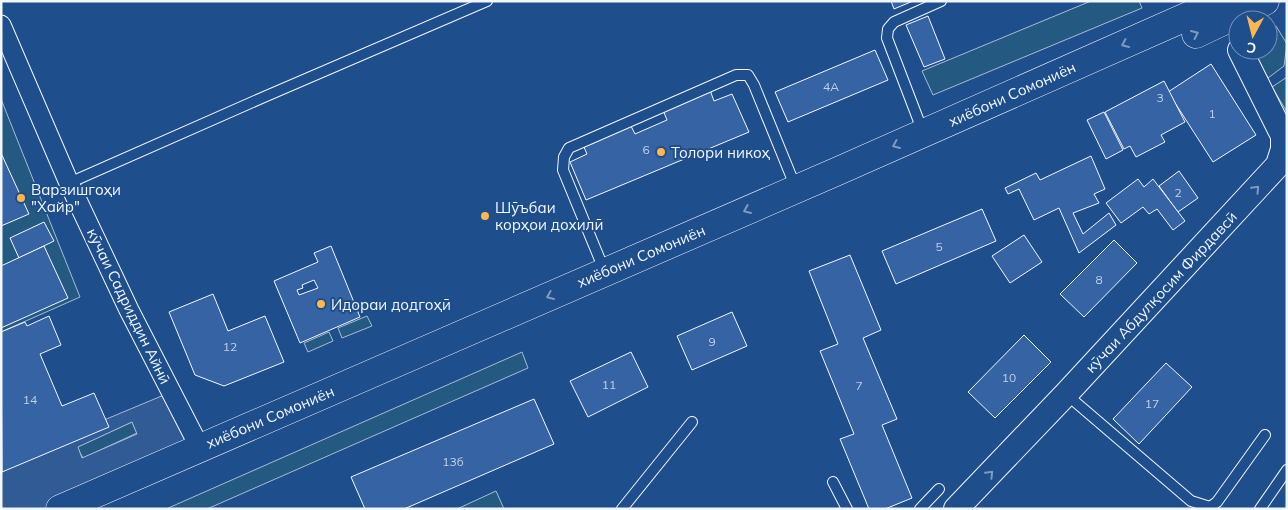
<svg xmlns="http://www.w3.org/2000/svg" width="1288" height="510" viewBox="0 0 1288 510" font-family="Mulish,sans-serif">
	<rect width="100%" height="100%" fill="#1f4e8c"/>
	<g fill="#245a82" stroke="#a8bbd7">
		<polygon points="1091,1 1139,1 1142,8 933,95 922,71"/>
		<polygon points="1276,26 1287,44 1284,66 1268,78 1252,50 1268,50 1268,30"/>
		<polygon points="1287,77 1287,112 1272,87"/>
		<polygon points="1,99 80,297 1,332"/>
		<polygon points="367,316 372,326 342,338 338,328"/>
		<polygon points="329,332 333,341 308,352 304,343"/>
		<polygon points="522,352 528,368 207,509 166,509"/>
		<polygon points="132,422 137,433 83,458 77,447"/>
		<polygon points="496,491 504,509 457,509"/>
	</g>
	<path fill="#305b95" stroke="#a8bbd7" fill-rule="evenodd" d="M164,395L191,450L56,509H1V463ZM132,422L137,434L82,458L78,447Z"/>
	<g fill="#3563a3" stroke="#f2f6ff" fill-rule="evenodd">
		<polygon points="891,1 913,1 894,9"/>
		<polygon points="928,16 945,59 924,67 906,25"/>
		<polygon points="875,50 888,80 788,122 775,92"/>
		<polygon points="1211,64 1256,135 1213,162 1168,92"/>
		<polygon points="1164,81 1185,122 1161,135 1165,142 1136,157 1130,146 1124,149 1105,112"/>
		<polygon points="710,90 714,101 732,94 749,132 586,200 570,162 587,154 583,145 630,124 635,134 667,120 663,110"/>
		<polygon points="1104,112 1123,150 1106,159 1087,120"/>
		<polygon points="1,153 29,214 1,226"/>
		<polygon points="1091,156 1105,189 1094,194 1099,203 1073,213 1083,234 1109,213 1116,225 1079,253 1059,208 1034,220 1019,189 1008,194 1005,188 1036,173 1040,180"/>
		<polygon points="1179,171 1198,198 1178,212 1159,186"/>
		<polygon points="1138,179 1144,187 1153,179 1185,221 1173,230 1157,209 1149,214 1143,207 1121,223 1106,203"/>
		<polygon points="982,209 996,241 896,284 882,251"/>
		<polygon points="44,222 54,241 19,258 10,238"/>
		<polygon points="1024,235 1042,262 1010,283 992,256"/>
		<polygon points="1114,240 1137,263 1084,317 1060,294"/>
		<polygon points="44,246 68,298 1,328 1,266"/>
		<path d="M331,246L360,317L300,343L274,281L318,262L314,253ZM314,280L318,288L299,295L297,290L303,288L302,285Z"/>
		<polygon points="850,255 881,330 863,338 897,419 882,425 912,498 885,509 869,509 840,439 854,434 820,351 838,344 809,271"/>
		<polygon points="213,294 228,331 265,316 284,362 224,386 195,375 169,312"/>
		<polygon points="732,312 747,346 692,370 677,336"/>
		<polygon points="49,316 61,345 40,354 62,406 94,393 109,427 2,472 1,332 25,322 27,326"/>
		<polygon points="1024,335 1051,362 995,418 968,392"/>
		<polygon points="631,352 648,387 588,417 570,381"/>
		<polygon points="1166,363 1192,387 1139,444 1113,419"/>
		<polygon points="534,399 554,444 404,509 365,509 351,477"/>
	</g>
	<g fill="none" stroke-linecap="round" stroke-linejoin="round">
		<defs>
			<g id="service">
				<polyline points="923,132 887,38 888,29 894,22 941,1"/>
				<polyline points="69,183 264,97 487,1"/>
				<polyline points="605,272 563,170 564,157 569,148 736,75 748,75 754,85 796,188"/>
				<polyline points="1066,394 1191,501 1210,507 1217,502 1265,435"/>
				<polyline points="833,482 847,509"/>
				<polyline points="622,509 692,422"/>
				<polyline points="920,509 939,489"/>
				<polyline points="1260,509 1287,470"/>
			</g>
			<polyline id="minor" points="1,25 69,183 129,310 200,448"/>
			<polyline id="tertiary" points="956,509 1066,394 1278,165 1283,149 1283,136 1240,50"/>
			<g id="trunk">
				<polyline points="1196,34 1265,1"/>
				<polyline points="60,509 838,171 1222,1"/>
			</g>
		</defs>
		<use href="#service" stroke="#f2f6ff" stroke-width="12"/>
		<use href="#minor" stroke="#f2f6ff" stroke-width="21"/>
		<use href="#tertiary" stroke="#f2f6ff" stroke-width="26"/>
		<use href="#trunk" stroke="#f2f6ff" stroke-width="29"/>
		<use href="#service" stroke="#1f4e8c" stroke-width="10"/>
		<use href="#minor" stroke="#1f4e8c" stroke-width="19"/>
		<use href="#tertiary" stroke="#1f4e8c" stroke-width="24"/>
		<use href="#trunk" stroke="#1f4e8c" stroke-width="28"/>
	</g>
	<defs><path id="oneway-chevron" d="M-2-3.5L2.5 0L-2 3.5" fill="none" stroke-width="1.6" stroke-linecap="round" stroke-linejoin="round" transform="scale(1.25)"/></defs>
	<g stroke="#7e9ac0">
		<use href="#oneway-chevron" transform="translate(1195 34) rotate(-24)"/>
		<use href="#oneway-chevron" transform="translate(1125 44) rotate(156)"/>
		<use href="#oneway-chevron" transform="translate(896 145) rotate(156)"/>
		<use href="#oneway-chevron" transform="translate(1256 189) rotate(-47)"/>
		<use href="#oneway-chevron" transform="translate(747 210) rotate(157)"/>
		<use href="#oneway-chevron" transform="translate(550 296) rotate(157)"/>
		<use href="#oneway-chevron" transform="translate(990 474) rotate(-46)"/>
	</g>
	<g fill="#ffb74d" stroke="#1f4e8c" stroke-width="2">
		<circle cx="661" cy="152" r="5"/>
		<circle cx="21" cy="198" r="5"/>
		<circle cx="485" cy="216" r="5"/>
		<circle cx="321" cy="304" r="5"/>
	</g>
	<g text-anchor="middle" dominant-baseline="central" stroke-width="4" stroke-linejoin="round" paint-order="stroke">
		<g font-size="12" fill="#c3d1e8">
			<text x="831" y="86">4А</text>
			<text x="1160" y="97">3</text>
			<text x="1212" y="113">1</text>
			<text x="646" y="149">6</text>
			<text x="1178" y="192">2</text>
			<text x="939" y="246">5</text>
			<text x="1099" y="279">8</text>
			<text x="712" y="341">9</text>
			<text x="230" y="346">12</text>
			<text x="1009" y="377">10</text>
			<text x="609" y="384">11</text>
			<text x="859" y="385">7</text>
			<text x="30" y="399">14</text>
			<text x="1152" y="403">17</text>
			<text x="453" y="461">13б</text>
		</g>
		<g font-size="15" fill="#f2f6ff" stroke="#1f4e8c">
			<text transform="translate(1012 94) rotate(-24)">хиёбони Сомониён</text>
			<text transform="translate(641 256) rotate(-23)">хиёбони Сомониён</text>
			<text transform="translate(1161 292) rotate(-47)">кӯчаи Абдулқосим Фирдавсӣ</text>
			<text transform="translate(129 306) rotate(64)">кӯчаи Садриддин Айнӣ</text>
			<text transform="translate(270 417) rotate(-23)">хиёбони Сомониён</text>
		</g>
		<g font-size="15" fill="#f2f6ff" stroke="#1f4e8c" text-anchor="start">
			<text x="671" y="152">Толори никоҳ</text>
			<text x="31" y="189">Варзишгоҳи<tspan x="31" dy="17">"Хайр"</tspan></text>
			<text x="495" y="207">Шӯъбаи<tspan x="495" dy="17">корҳои дохилӣ</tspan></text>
			<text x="331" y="304">Идораи додгоҳӣ</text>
		</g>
	</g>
	<rect width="1288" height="510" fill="none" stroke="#f2f6ff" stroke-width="5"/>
	<g transform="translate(1253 35) rotate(187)"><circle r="24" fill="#1f4e8c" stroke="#7391ba"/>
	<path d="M0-4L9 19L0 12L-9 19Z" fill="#ffb74d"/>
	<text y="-8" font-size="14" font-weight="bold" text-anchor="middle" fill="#f2f6ff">С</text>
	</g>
</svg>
